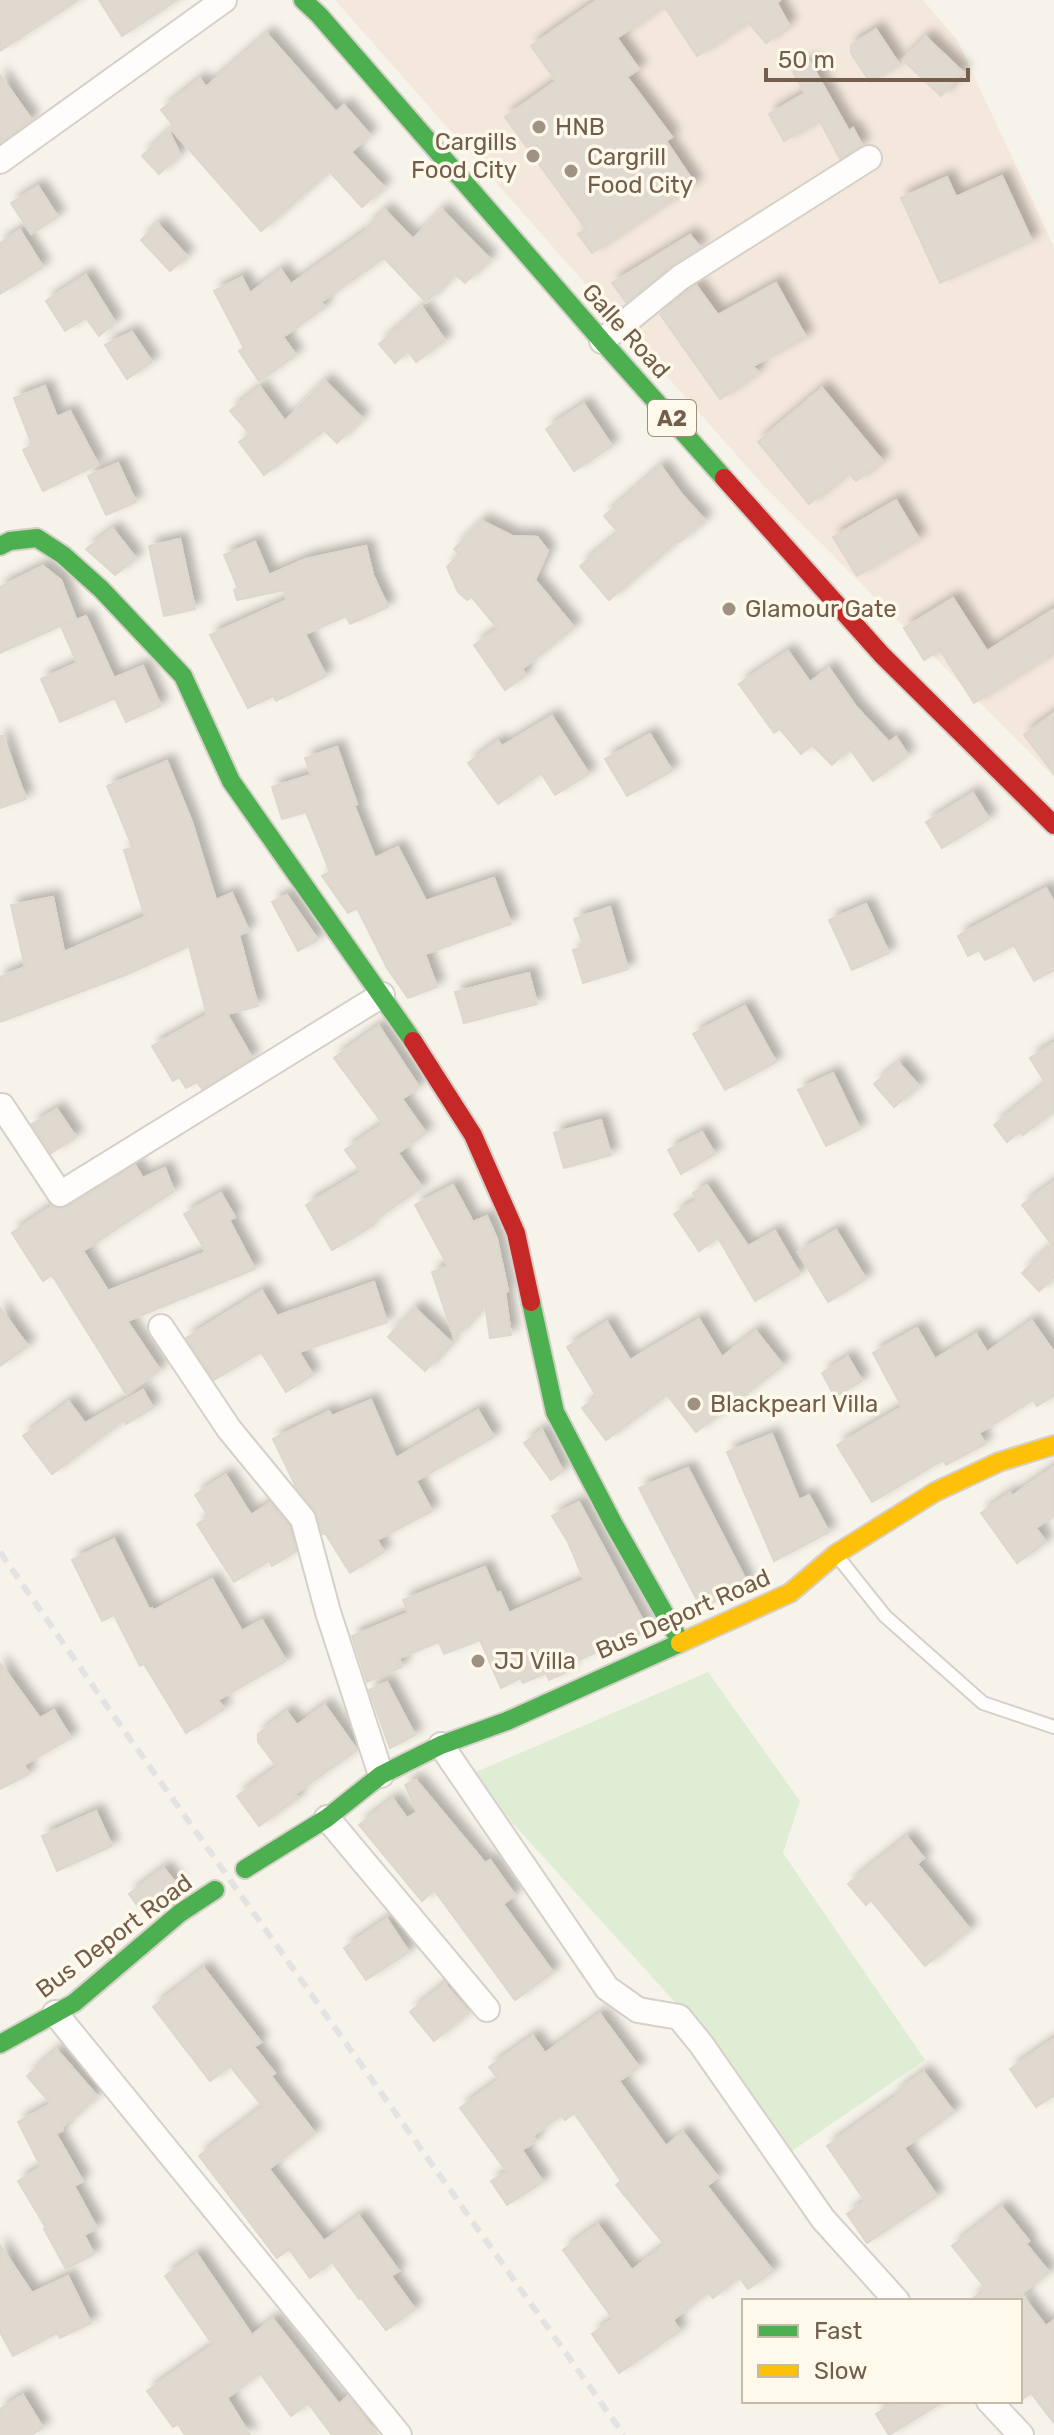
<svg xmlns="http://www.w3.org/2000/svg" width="1054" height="2435" viewBox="0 0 1054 2435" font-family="Rubik,sans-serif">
	<defs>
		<filter id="shadow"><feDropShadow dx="7" dy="-7" stdDeviation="4" flood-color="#0004"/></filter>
	</defs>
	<rect width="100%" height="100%" fill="#f6f3ea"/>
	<polygon fill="#f4e7db" points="335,0 923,0 957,40 1054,247 1054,777 763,485"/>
	<polygon fill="#e0edd5" points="708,1672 800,1801 783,1853 925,2060 789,2153 682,2010 469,1775"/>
	<g fill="#dfd9cf" stroke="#dfd7cc" stroke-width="2" filter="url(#shadow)">
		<polygon points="0,0 78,0 0,51"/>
		<polygon points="99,0 177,0 122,36"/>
		<polygon points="597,0 780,0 777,3 789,25 766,43 748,22 697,56 664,6 617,38 639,69 627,77 672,137 666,141 695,184 592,253 578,234 586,229 505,117 556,81 531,46"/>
		<polygon points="876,29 899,64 870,82 851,53 851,45"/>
		<polygon points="267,34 336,112 344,105 370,135 351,152 384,187 362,207 329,171 261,231 171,129 174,126 161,110 200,79 206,87"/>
		<polygon points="926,37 963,72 941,96 903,60"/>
		<polygon points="810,62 849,131 853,128 862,145 840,159 820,121 784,141 769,114 805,93 793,72"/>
		<polygon points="0,75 32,120 0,143"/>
		<polygon points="169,131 180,154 159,174 142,156"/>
		<polygon points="1002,176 1032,241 940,283 901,198 947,177 956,197"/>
		<polygon points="38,186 58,217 31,234 11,203"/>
		<polygon points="385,210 413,239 442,210 490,259 465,283 455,274 426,302 384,258 321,302 325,307 283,337 296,355 259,381 239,351 244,348 214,291 242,277 250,293 281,270 291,284 369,229 367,227"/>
		<polygon points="158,224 187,256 170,271 141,240"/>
		<polygon points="20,230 43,267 0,294 0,243"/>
		<polygon points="690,235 700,247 672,265 626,302 612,283"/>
		<polygon points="86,275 115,322 99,336 86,318 65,331 46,301"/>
		<polygon points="776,283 806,337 753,366 758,372 720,399 660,314 696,285 718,315"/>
		<polygon points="422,307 445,340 416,362 408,351 395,363 379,344"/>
		<polygon points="132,332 152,362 127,379 105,345"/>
		<polygon points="325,381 362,418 337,443 324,430 264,475 239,442 250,434 230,411 260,387 285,421"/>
		<polygon points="45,386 57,417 70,411 98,464 43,491 23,450 32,445 14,398"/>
		<polygon points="822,388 882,460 856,481 848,472 809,504 758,442"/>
		<polygon points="584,404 612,446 574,471 546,429"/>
		<polygon points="118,463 136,502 106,515 88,476"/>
		<polygon points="661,466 683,496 705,520 680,542 678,540 609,600 580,566 619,533 604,516"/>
		<polygon points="896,500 919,539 857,576 833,537"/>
		<polygon points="482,521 512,536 537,537 548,551 535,580 574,627 522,669 526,675 505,690 474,645 498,629 472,597 467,600 458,592 447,567 459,554 454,549"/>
		<polygon points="113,529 136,558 115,575 86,549"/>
		<polygon points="180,539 195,609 164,616 149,546"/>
		<polygon points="255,542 269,575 306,559 366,546 373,575 388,607 350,624 346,616 305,634 326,676 276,701 273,696 248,708 210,635 287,600 284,590 237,600 234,590 238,588 224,555"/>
		<polygon points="43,566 61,580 76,619 0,653 0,587"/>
		<polygon points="953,598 987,651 1054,609 1054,653 974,703 940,650 924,660 904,628"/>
		<polygon points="86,616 114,678 143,666 161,706 126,722 115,698 60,722 41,679 77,663 61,626"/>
		<polygon points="788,651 810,682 829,668 857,708 889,742 896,737 908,755 873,781 849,748 832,765 812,745 801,754 780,729 774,733 739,684"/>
		<polygon points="1054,713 1054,774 1024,735"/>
		<polygon points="552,716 589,774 555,795 541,773 498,804 468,763 498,741 502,746"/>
		<polygon points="650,734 672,771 627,796 605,759"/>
		<polygon points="0,736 3,736 26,799 0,808"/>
		<polygon points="337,747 357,804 354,805 375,858 398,847 426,901 494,878 511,924 425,954 437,987 408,998 387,968 357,908 348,913 322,876 330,872 306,812 282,819 272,787 311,775 305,758"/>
		<polygon points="167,761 192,822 216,900 232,893 249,931 239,935 258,1006 227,1014 252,1058 202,1089 197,1082 186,1088 179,1077 173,1081 152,1046 207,1015 189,946 128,974 0,1022 0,977 25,967 11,905 53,897 64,952 145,917 124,850 133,848 107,786"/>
		<polygon points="973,793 989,819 942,848 926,822"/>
		<polygon points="1046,888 1054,902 1054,970 1034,981 1014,945 985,960 979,950 968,956 958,936"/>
		<polygon points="287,895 318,940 298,951 272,902"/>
		<polygon points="866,904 889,953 852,970 829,920"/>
		<polygon points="610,907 628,969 583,983 573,950 584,947 574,919"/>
		<polygon points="529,973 537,1004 464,1023 455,992"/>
		<polygon points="745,1006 776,1062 725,1090 693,1034"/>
		<polygon points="379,1026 419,1087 402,1099 426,1133 398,1153 422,1187 368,1225 369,1228 332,1250 306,1205 361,1172 345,1150 383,1124 334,1058"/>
		<polygon points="1054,1043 1054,1111 1023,1135 1020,1131 1007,1142 994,1125 1046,1084 1030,1058"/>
		<polygon points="899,1063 919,1086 894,1107 874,1084"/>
		<polygon points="833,1073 860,1129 826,1146 798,1090"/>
		<polygon points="57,1109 76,1137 51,1153 32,1124"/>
		<polygon points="601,1120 611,1155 564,1168 554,1133"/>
		<polygon points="702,1132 715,1154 681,1174 668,1150"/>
		<polygon points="135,1165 143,1178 165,1168 174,1191 83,1251 108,1291 206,1252 184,1214 221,1193 235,1217 229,1220 255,1269 127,1321 160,1370 126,1394 52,1275 43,1281 12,1233 52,1206 60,1209 68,1207"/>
		<polygon points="1054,1182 1054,1277 1039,1291 1022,1273 1052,1245 1022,1205"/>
		<polygon points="453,1185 473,1222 487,1216 497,1239 508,1291 505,1292 511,1335 490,1338 485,1304 454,1338 432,1272 448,1266 415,1205"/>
		<polygon points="707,1185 748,1246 775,1231 800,1274 755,1301 718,1238 699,1251 674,1214 696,1200 693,1193"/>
		<polygon points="836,1230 866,1279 828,1302 798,1252"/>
		<polygon points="374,1282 387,1322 299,1352 313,1375 286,1392 261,1352 214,1380 186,1338 262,1291 277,1316"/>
		<polygon points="0,1308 28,1346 0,1366"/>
		<polygon points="415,1308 451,1342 425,1371 388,1337"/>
		<polygon points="699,1319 722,1357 756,1331 783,1365 696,1432 667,1395 606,1440 582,1408 597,1397 567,1347 607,1322 630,1360"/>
		<polygon points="1032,1321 1054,1352 1054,1395 1037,1406 1033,1400 979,1433 985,1444 946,1465 943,1460 872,1502 837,1445 902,1407 873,1353 917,1328 935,1359 976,1334 987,1352"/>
		<polygon points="848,1357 862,1381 835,1397 822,1373"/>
		<polygon points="143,1390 153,1408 126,1424 124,1420 52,1474 23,1436 69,1402 85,1423"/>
		<polygon points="371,1400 396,1458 478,1410 494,1437 416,1481 432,1511 377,1540 384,1552 350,1573 325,1533 323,1534 315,1510 296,1487 273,1439 329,1411 332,1416"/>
		<polygon points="542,1430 563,1471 551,1480 524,1443"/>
		<polygon points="772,1434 799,1500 809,1495 829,1532 774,1561 727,1452"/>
		<polygon points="1054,1467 1054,1515 1036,1528 1046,1542 1017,1563 981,1513 1010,1493 1012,1496"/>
		<polygon points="688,1468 748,1584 701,1608 639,1488"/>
		<polygon points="226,1475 251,1515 270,1503 289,1526 296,1551 272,1566 269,1561 234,1582 197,1524 209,1517 195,1495"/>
		<polygon points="579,1502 648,1630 567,1665 569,1671 549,1680 546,1673 523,1683 520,1678 501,1688 480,1640 444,1654 439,1642 399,1658 402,1667 367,1682 352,1636 408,1613 403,1600 485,1567 497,1594 500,1592 509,1613 584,1580 568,1542 552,1516"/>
		<polygon points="114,1539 149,1609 152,1608 153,1611 212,1579 242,1631 262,1620 286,1661 218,1700 224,1709 186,1733 144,1664 140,1666 114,1615 102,1621 72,1560"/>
		<polygon points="0,1663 40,1718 54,1710 71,1738 24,1765 29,1774 0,1789"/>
		<polygon points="387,1682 415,1735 390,1748 369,1690"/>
		<polygon points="325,1705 357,1750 295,1794 298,1798 259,1826 237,1796 277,1767 258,1742 258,1734 287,1712 297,1725"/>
		<polygon points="416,1780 485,1863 490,1860 515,1895 503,1904 553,1972 515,2000 434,1890 422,1901 359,1825 393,1799 407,1818 417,1812 405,1785"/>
		<polygon points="96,1811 112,1846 57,1871 42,1836"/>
		<polygon points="907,1837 924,1858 917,1864 970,1929 925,1966 871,1900 866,1905 848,1884"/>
		<polygon points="164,1868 177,1885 141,1911 129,1894"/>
		<polygon points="387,1919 409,1952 366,1980 344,1948"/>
		<polygon points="204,1968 261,2042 254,2047 275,2073 271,2076 315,2133 269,2169 324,2241 359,2216 399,2271 391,2276 415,2309 386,2330 361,2298 359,2299 332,2262 310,2278 289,2249 277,2258 199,2156 263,2107 230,2066 210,2081 153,2007"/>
		<polygon points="445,1984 469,2012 434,2041 410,2012"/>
		<polygon points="600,2014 639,2067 619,2081 666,2146 683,2132 718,2177 707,2186 773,2271 748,2289 739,2277 713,2298 708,2292 673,2320 680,2331 619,2373 592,2334 613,2319 563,2250 598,2225 632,2270 665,2245 616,2185 621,2181 574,2113 565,2120 561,2115 533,2136 536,2141 522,2150 543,2182 507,2205 491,2181 507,2172 460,2108 499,2080 489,2067 533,2036 545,2053"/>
		<polygon points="1054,2039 1054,2095 1036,2107 1010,2069"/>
		<polygon points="57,2050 97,2096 62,2127 63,2130 56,2134 83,2181 74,2186 97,2228 84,2235 94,2254 66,2269 44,2229 46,2228 18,2181 41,2167 18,2122 51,2104 27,2076"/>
		<polygon points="924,2072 954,2112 904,2148 937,2196 867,2243 847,2214 865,2201 827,2146 897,2096 895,2093"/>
		<polygon points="1002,2207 1029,2241 1026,2244 1049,2272 1021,2294 1046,2326 1054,2320 1054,2423 1031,2393 1020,2401 1020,2295 1012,2301 970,2301 985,2288 952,2246"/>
		<polygon points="0,2245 32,2293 68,2276 91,2323 60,2338 57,2333 13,2356 0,2332"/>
		<polygon points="197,2254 252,2335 273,2319 339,2404 348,2396 378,2435 332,2435 308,2403 291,2416 260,2373 227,2398 250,2435 185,2435 178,2424 173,2427 147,2391 213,2345 165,2276"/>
		<polygon points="23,2395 43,2428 31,2435 0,2435 0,2409"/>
		<polygon points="896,2401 944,2401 889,2435 876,2414"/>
	</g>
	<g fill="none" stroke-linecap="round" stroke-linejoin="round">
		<defs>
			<polyline id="lane" points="838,1557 885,1616 983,1703 1054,1727"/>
			<g id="street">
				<polyline points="0,161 224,0"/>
				<polyline points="602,341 681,277 869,158"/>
				<polyline points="2,1106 60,1194 382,995"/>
				<polyline points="161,1327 229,1429 303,1519 328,1612 381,1775"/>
				<polyline points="441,1745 607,1988 638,2010 679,2017 701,2044 823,2219 897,2301"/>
				<polyline points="327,1818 487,2009"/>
				<polyline points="55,2013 399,2435"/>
				<polyline points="989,2401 1021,2435"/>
			</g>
			<g id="fast">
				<polyline points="303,0 319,15 602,341 724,478"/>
				<polyline points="0,546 10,541 37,538 63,555 101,589 183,676 231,781 413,1041"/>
				<polyline points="531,1302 555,1412 613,1523 680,1641"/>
				<polyline points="245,1869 327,1818 381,1775 441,1745 507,1721 680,1643"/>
				<polyline points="0,2044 74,2003 180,1913 215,1890"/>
			</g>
			<polyline id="slow" points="680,1643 790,1593 836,1554 935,1492 999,1462 1054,1445"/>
			<g id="jam">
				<polyline points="724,478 882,655 1054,825"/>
				<polyline points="413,1041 473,1135 516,1233 531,1302"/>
			</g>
		</defs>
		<use href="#lane" stroke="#d5d0c8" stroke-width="16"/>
		<use href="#street" stroke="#d5d0c8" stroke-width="28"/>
		<use href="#fast" stroke="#d6d0c8" stroke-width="22"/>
		<use href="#slow" stroke="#d6d0c8" stroke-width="22"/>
		<use href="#jam" stroke="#d6d0c8" stroke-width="22"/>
		<use href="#lane" stroke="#fefdfc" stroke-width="12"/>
		<use href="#street" stroke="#fefdfc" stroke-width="24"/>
		<use href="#fast" stroke="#4caf50" stroke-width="18"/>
		<use href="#slow" stroke="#ffc107" stroke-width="18"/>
		<use href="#jam" stroke="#c62828" stroke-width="18"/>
		<polyline stroke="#e5e2e4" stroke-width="6" stroke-dasharray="12 8" stroke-linecap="butt" points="0,1552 111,1712 624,2435"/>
	</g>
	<g fill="#a09283" stroke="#fef9eb" stroke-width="3">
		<circle cx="539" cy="127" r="8"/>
		<circle cx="533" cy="156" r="8"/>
		<circle cx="571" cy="171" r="8"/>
		<circle cx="729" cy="609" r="8"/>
		<circle cx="694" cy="1404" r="8"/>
		<circle cx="478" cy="1661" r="8"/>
	</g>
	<g text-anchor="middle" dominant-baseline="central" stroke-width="7" stroke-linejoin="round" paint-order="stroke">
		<rect fill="#fef9eb" stroke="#9c8c7b" stroke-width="2" x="648" y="400" width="48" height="36" rx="6"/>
		<g font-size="22" font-weight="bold" fill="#725e4b">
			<text x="672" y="418">A2</text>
		</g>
		<g font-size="24" fill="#725e4b" stroke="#fef9eb" text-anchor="start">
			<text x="555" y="127">HNB</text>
			<text x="517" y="142" text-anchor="end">Cargills<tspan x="517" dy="28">Food City</tspan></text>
			<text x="587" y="157">Cargrill<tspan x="587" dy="28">Food City</tspan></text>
			<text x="745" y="609">Glamour Gate</text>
			<text x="710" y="1404">Blackpearl Villa</text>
			<text x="494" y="1661">JJ Villa</text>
		</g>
		<g font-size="24" fill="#725e4b" stroke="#fef9eb">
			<text transform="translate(626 331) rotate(48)">Galle Road</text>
			<text transform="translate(683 1614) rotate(-24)">Bus Deport Road</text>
			<text transform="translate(114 1936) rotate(-37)">Bus Deport Road</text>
		</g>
	</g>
	<rect x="742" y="2299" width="280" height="104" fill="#fef9eb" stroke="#c6bbab" stroke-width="2"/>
	<rect x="758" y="2325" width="40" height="12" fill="#4caf50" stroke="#c6bbab" stroke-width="2"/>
	<text x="814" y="2339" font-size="24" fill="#725e4b">Fast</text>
	<rect x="758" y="2365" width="40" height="12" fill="#ffc107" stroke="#c6bbab" stroke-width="2"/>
	<text x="814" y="2379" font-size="24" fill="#725e4b">Slow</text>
	<path d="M766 68v12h202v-12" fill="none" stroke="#725e4b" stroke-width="4"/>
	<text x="778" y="68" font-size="24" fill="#725e4b" stroke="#fef9eb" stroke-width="6" paint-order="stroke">50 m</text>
</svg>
